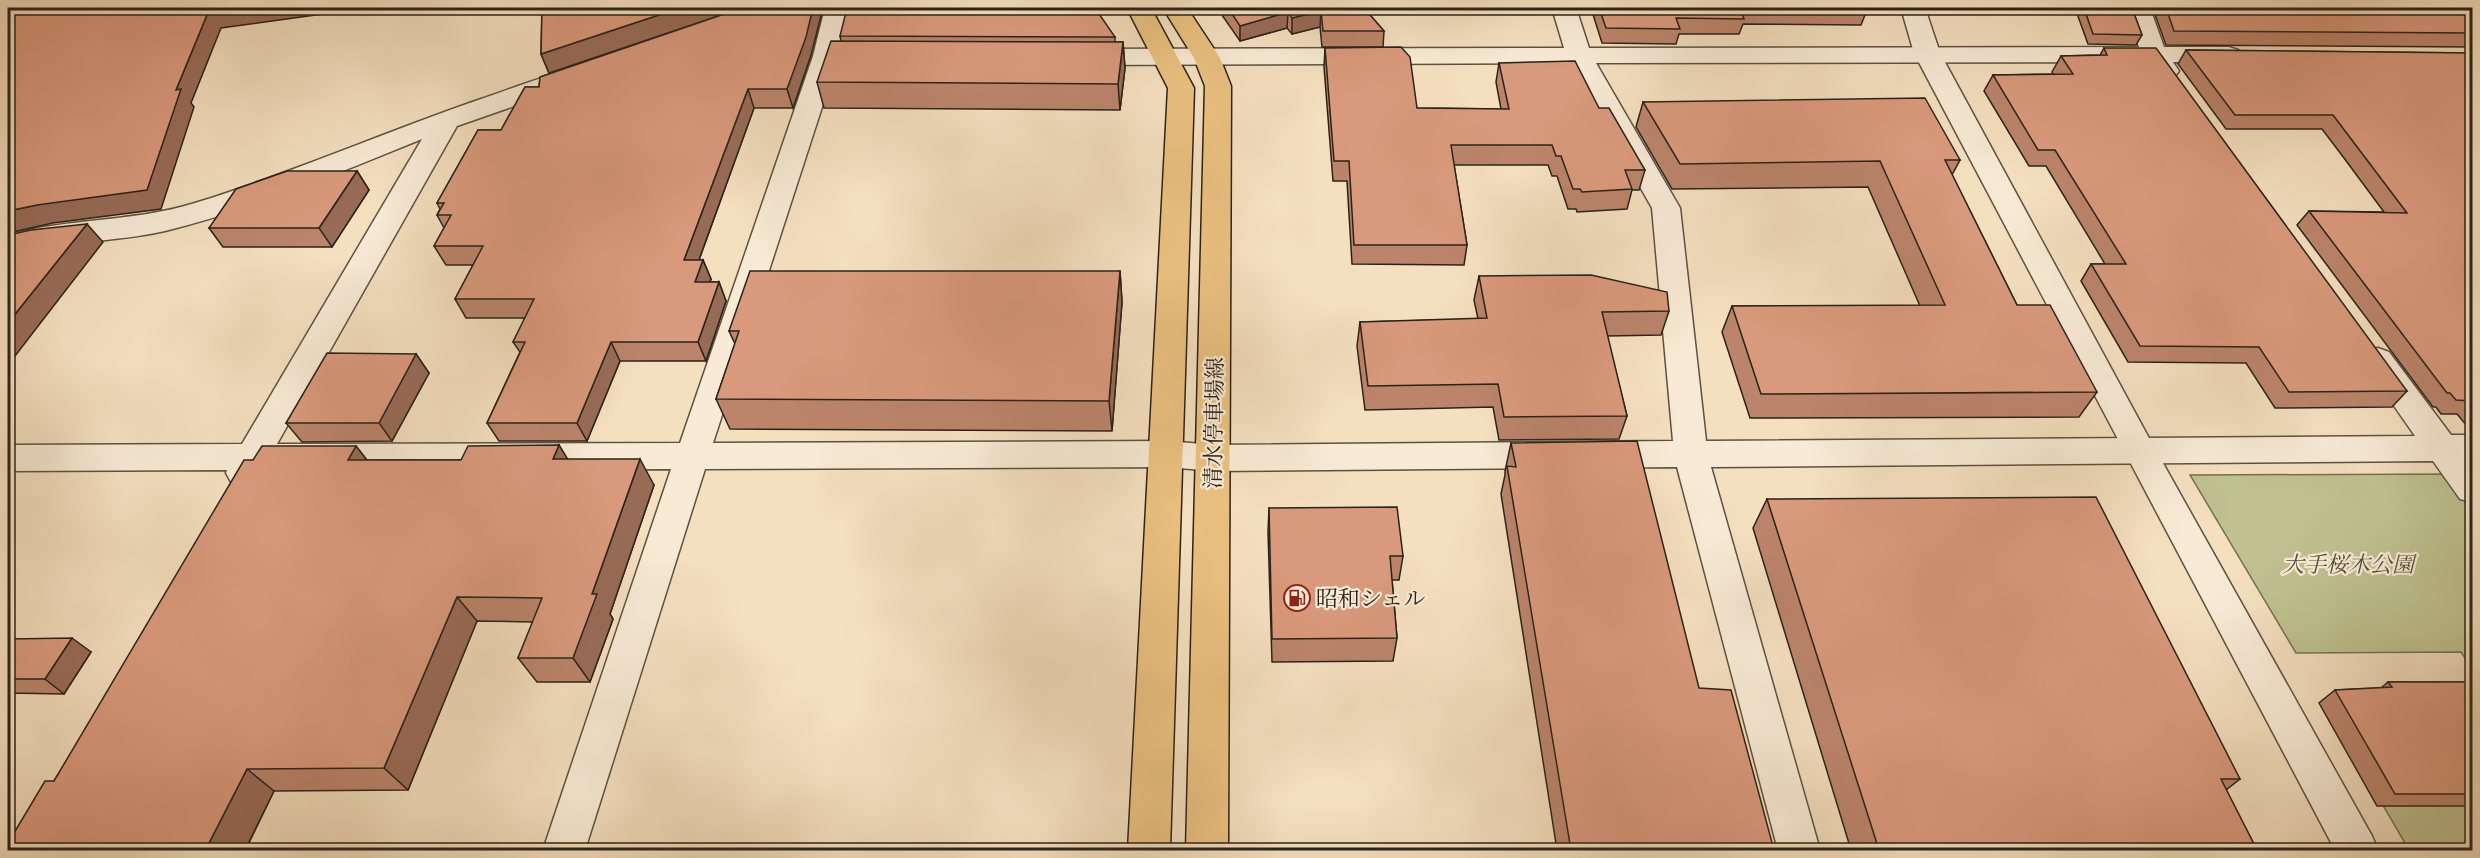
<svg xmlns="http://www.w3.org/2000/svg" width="2480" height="858" viewBox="0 0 2480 858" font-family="'EB Garamond','Noto Serif JP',serif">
	<rect width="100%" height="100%" fill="#f4dfbf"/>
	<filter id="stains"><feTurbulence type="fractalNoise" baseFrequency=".00333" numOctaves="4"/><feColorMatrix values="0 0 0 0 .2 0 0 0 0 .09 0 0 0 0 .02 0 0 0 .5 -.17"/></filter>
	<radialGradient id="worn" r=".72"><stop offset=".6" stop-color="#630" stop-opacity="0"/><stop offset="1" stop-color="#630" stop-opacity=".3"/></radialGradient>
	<g fill="#bfc190" stroke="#747254" stroke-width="1.5">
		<polygon points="2449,474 2472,506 2472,669 2461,652 2296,653 2190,475"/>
		<polygon points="2472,794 2472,850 2409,850 2377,795"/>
	</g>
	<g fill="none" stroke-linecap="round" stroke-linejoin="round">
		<defs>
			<path id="minor" d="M825,8H849L840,48L852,51L856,56L852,61L836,64L713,443L1167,441L1214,445L1673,441L1652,208L1570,63L1080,65L1071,62L1067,57L1071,52L1080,49L1564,48L1552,8H1576L1589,48L2139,47L2126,8H2150L2164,47H2229L2238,50L2242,55L2238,60L2229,63L2173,62L2179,71L2175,76L2166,79L2157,76L2147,62L1596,63L1680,208L1706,441L2415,436L2362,360L2367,352L2378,348L2389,352L2451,435H2472V461H2470L2472,464V502L2460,499L2433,461L1711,467L1820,850H1778L1677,467L1214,471L1167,467L705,469L585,850H543L671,469L262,470L255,482L243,486L231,482L226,473L227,470L8,471V445L242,444L422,139C338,173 254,209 165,231C113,243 60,240 8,255V235C69,218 134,222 195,203C292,173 385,132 481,99C508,90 535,79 563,72L572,74L576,80L572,86L457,126L277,444L680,443L813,56Z"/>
			<polygon id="tertiary" points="1901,8 1925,8 1940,53 2150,440 2372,836 2378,850 2335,850 1914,53"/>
			<g id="primary">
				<polygon points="1127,8 1151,8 1194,88 1170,850 1128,850 1168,88"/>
				<polygon points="1163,8 1187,8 1220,58 1231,86 1228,850 1186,850 1205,86 1194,58"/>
			</g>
		</defs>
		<use href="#minor" stroke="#5c5242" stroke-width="3"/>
		<use href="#tertiary" stroke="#5c5242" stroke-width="3"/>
		<use href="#primary" stroke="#2a2319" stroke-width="3"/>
		<use href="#minor" fill="#f8ead5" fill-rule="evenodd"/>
		<use href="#tertiary" fill="#f8ead5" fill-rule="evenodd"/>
		<use href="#primary" fill="#eac080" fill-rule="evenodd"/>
	</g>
	<g fill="#bb846b" stroke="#2a2319" stroke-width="1.5">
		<polygon points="542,8 823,8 811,55 793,108 754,108 699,260 703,260 711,279 710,282 719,282 726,301 706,361 620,361 587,441 499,441 487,423 520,352 513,342 525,318 466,318 455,299 473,265 446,265 434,246 444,228 437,215 440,209 437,203 478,130 501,130 525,87 539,87 540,77 737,9 549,73 541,54"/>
		<polygon points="1217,8 1364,8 1384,31 1383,47 1322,47 1320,27 1292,34 1287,28 1240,41"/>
		<polygon points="1591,8 1865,8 1867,10 1861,25 1743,24 1739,34 1679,34 1676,44 1602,43"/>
		<polygon points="2075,8 2132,8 2142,35 2136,45 2088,44"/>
		<polygon points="2153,8 2472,8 2472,47 2166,45 2153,9"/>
		<polygon points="930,11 1115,37 1115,42 1123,42 1125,68 1120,110 824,108 817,82 841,41 840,36"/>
		<polygon points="1325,48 1417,108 1501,109 1496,82 1499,63 1599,108 1645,170 1639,190 1632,190 1627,209 1577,212 1576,209 1568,209 1557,176 1552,176 1548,165 1454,165 1467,245 1464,265 1352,264 1347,181 1333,181 1324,67"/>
		<polygon points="2104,48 2407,391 2392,407 2275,408 2246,363 2128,362 2081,281 2091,264 2105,264 2046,166 2029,166 1984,91 1993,75 2053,74 2052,72 2061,56 2100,55"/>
		<polygon points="2186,50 2472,53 2472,432 2457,414 2441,414 2436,407 2433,407 2297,225 2309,211 2384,212 2344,158 2322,129 2226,129 2178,64"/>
		<polygon points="1643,102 1960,160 1952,175 2017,305 2097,392 2079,417 1750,418 1722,332 1732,306 1920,306 1868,187 1672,189 1636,127"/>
		<polygon points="357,171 369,190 332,247 223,247 209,228"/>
		<polygon points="1120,271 1122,302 1112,431 730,429 716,399 735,344 729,331"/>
		<polygon points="1479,276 1669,311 1661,335 1607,336 1627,416 1619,439 1499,440 1493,407 1365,410 1357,346 1360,322 1478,319 1474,300"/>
		<polygon points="416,354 429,373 392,441 302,442 286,423"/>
		<polygon points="1511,443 1699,688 1774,850 1557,850 1501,494 1505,475 1505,471"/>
		<polygon points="559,445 567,459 654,485 610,614 613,619 590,682 537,682 518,658 533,622 477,621 408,790 274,791 247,847 8,850 54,781 253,460 356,446 367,460 461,460"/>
		<polygon points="1767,499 2240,779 2226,790 2257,850 1851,850 1753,528"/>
		<polygon points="1269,508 1403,556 1399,580 1392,580 1397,638 1393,661 1272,662 1268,532"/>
		<polygon points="8,639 91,652 64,694 8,693"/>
		<polygon points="2388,682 2472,682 2472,806 2377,806 2319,703 2335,690 2381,688"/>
	</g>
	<g fill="#986b57" stroke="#2a2319" stroke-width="1.5">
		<polygon points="228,8 338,8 337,12 221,28 191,103 194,107 161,209 53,223 8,233 8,211 37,205 176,90 209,10"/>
		<polygon points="680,8 742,8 549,73 541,54"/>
		<polygon points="813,8 823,8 811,55 793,108 787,89"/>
		<polygon points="1321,11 1320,27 1292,34 1292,18"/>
		<polygon points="1288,12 1287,28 1240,41 1240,26"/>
		<polygon points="1123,42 1125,68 1120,110 1118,84"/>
		<polygon points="748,89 754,108 692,279 684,260"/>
		<polygon points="357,171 369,190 332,247 319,228"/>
		<polygon points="87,224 103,242 8,365 8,323"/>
		<polygon points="703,260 711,279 703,301 695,282"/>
		<polygon points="1120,271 1122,302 1112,431 1109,401"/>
		<polygon points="719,282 726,301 706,361 698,342"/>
		<polygon points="611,342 620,361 587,441 577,423"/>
		<polygon points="416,354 429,373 392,441 379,423"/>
		<polygon points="559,445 575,471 553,459"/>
		<polygon points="356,446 376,472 348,460"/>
		<polygon points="640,459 654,485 610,614 613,619 590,682 573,658 592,594"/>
		<polygon points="457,597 477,621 408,790 384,768"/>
		<polygon points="72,638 91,652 64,694 45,679"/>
		<polygon points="247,769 274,791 245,850 207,847"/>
		<polygon points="352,846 357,850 350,850"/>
	</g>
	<g fill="#d9997c" stroke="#2a2319" stroke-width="1.5">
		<polygon points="8,8 228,8 209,10 176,90 181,89 147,190 37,205 8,211"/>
		<polygon points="542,8 680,8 541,54"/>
		<polygon points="742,8 813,8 806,37 787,89 748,89 684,260 703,260 695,282 719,282 698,342 611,342 577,423 487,423 525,342 513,342 534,299 455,299 483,246 434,246 451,215 437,215 444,203 437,203 478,130 501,130 525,87 539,87 540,77"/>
		<polygon points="847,8 929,8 930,11 947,8 1095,8 1115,37 840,36"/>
		<polygon points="1228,8 1364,8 1384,31 1323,31 1321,11 1292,18 1288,12 1240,26"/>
		<polygon points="1599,8 1865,8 1867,10 1740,8 1744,19 1676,18 1680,29 1606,28"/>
		<polygon points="2084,8 2132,8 2142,35 2093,34"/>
		<polygon points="2166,8 2472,8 2472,33 2174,31"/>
		<polygon points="831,41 1123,42 1118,84 817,82"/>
		<polygon points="1401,47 1410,57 1417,108 1509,109 1499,63 1575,61 1599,108 1609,108 1645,170 1625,170 1632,189 1582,192 1580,189 1573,189 1561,156 1556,156 1552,145 1451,145 1467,245 1354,245 1349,161 1334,161 1325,48"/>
		<polygon points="2104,48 2156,48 2407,391 2289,392 2259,347 2140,346 2091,264 2126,264 2055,150 2038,150 1993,75 2073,74 2061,56 2107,55"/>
		<polygon points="2186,50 2472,53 2472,401 2456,400 2450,393 2447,393 2309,211 2407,213 2333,115 2235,115"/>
		<polygon points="1925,98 1960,160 1945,160 2017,305 2050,305 2097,392 1761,394 1732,306 1945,305 1880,161 1680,164 1643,102"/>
		<polygon points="287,171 357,171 319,228 209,228 236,189"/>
		<polygon points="87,224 8,323 8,235 31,230"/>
		<polygon points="750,271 1120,271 1109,401 716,399 739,331 729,331"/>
		<polygon points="1591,275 1667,292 1669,311 1602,312 1627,416 1504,417 1498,384 1368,386 1360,322 1487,318 1479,276"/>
		<polygon points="327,353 416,354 379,423 286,423"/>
		<polygon points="1637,441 1699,688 1731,690 1774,850 1571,850 1507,466 1516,467 1511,443"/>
		<polygon points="559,445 553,459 640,459 592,594 597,594 573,658 518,658 542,598 457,597 384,768 247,769 207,847 352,846 350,850 8,850 8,843 45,781 54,781 244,460 253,460 262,446 356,446 348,460 461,460 468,446"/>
		<polygon points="2096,497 2240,779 2221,779 2257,850 1879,850 1767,499"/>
		<polygon points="1397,507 1403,556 1390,556 1397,638 1272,639 1269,508"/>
		<polygon points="72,638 45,679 8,679 8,639"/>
		<polygon points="2388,682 2472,682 2472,794 2395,794 2335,690 2392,687"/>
	</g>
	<defs>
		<symbol id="fuel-ring" viewBox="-11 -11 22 22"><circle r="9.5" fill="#f8ead5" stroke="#8f2418" stroke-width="1.5"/><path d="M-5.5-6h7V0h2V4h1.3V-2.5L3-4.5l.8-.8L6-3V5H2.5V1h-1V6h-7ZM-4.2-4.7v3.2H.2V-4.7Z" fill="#8f2418"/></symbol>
	</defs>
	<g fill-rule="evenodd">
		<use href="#fuel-ring" x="1282" y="583" width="30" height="30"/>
	</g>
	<g text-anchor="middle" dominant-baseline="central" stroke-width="4.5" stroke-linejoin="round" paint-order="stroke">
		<g font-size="22" fill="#2a2319" stroke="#f8ead5">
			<text transform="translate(1214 423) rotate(-89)">清水停車場線</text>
		</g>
		<g font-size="22" font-style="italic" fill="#57523d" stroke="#f8ead5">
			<text x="2348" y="564">大手桜木公園</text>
		</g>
		<g font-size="22" fill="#2a2319" stroke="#f8ead5" text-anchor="start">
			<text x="1316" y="598">昭和シェル</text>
		</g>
	</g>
	<rect width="2480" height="858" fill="none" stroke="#f4dfbf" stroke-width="30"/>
	<rect x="9" y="9" width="2462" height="840" fill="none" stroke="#2a2319" stroke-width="3"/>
	<rect x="15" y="15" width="2450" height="828" fill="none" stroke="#2a2319" stroke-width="1.5"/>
	<rect width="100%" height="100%" filter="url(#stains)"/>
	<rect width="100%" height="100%" fill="url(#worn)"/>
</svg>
